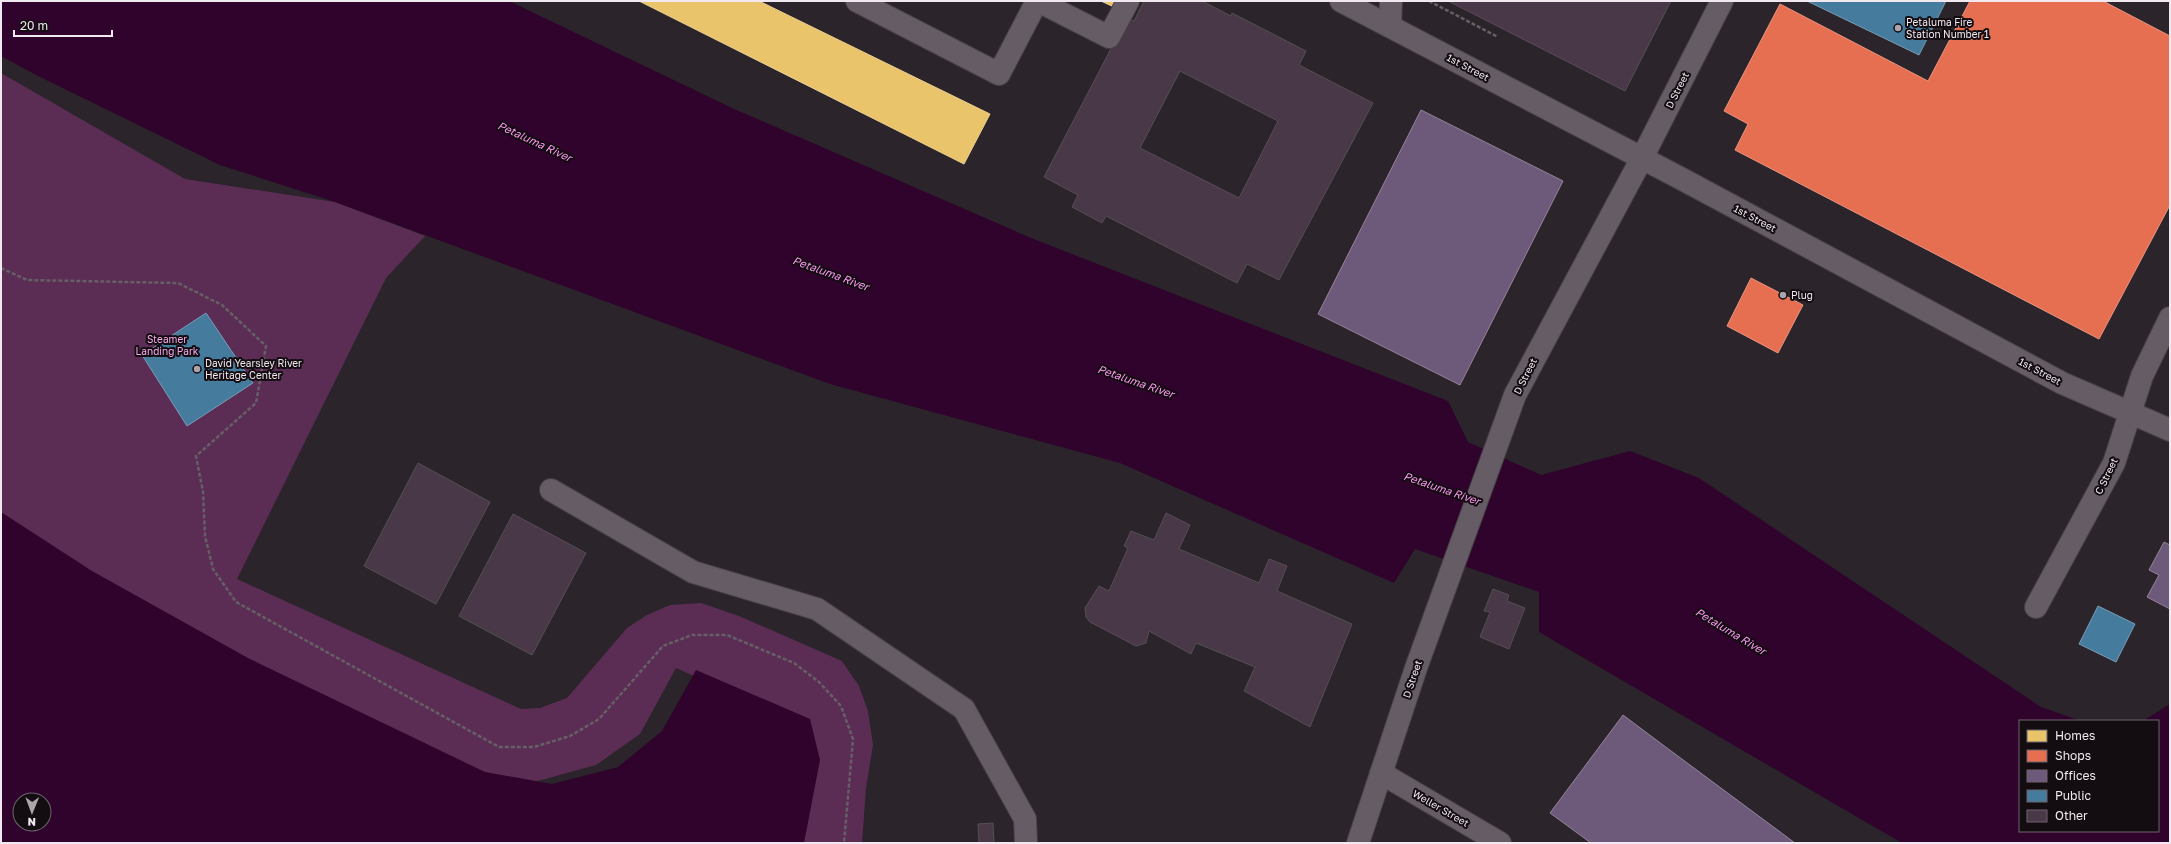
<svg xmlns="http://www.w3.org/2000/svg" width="2171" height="844" viewBox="0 0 2171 844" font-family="'Golos Text',sans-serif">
	<rect width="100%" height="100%" fill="#2b242a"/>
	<polygon fill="#5b2d55" points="1,73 185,179 335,202 425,236 386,278 237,579 521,709 540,708 567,698 627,628 647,615 670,605 701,603 739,616 842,661 859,686 868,711 873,745 866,788 862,843 791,843 797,722 676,668 640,734 596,765 534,782 471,772 231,655 1,521"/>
	<g fill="#2f032c" fill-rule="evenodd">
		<polygon points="1,1 509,1 732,108 1031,238 1448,401 1468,442 1541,475 1630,451 1699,478 2041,707 2081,721 2020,721 2020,831 2158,831 2158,721 2143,721 2170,704 2170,843 1902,843 1539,632 1539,592 1415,549 1394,583 1120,463 830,384 335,202 220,165 38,76 1,56"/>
		<path d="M1,512L92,571L248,658L485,772L552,784L618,767L662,731L696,670L810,719L820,760L804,843H1ZM20,800H44V824H20Z"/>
	</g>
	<g fill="#e9c46a" stroke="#eccf92">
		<polygon points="639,1 759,1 990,114 964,164"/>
		<polygon points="1101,1 1122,1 1118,9"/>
	</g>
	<g fill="#e76f51" stroke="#ea9481">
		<polygon points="1970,1 2103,1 2170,36 2170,205 2099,339 1735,150 1748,124 1724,111 1780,4 1928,81"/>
		<polygon points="1751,278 1803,305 1778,353 1727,326"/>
	</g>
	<g fill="#6d597a" stroke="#95849d">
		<polygon points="1421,110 1563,181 1460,385 1318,314"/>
		<polygon points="2164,542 2170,545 2170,609 2147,597 2159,575 2149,570"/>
		<polygon points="1623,715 1663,745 1795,843 1591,843 1550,813"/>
	</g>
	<g fill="#457b9d" stroke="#799cb6">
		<polygon points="1807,1 1946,1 1919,55"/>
		<polygon points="206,313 253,383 187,426 142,355"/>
		<polygon points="2098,606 2135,624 2116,662 2079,644"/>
	</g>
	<g fill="#493847" stroke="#554f54" fill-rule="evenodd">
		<path d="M1144,1H1202L1231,16L1232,13L1306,51L1299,65L1373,103L1279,280L1247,264L1237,283L1106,216L1102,223L1072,207L1078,195L1044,177L1127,18L1134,21ZM1180,71L1278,121L1239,198L1140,148Z"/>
		<polygon points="1448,1 1671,1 1625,91"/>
		<polygon points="418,463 490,502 436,604 364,566"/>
		<polygon points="1166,513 1190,525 1179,549 1259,583 1269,559 1287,566 1277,591 1352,624 1310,727 1244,691 1255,667 1196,643 1191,654 1149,631 1146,643 1136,646 1090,622 1086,617 1085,608 1099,586 1109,591 1128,548 1124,546 1131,531 1154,540"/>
		<polygon points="513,514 586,553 532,655 459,616"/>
		<polygon points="1493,589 1509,595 1507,601 1525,608 1509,649 1480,637 1490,612 1484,611"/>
		<polygon points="993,823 994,843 979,843 978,824"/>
	</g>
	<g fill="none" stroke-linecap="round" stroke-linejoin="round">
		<defs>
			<g id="minor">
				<polyline points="857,1 999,74 1037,1"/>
				<polyline points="1038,1 1109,37 1128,1"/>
				<polyline points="1341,1 1682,179 2062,383 2170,430"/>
				<polyline points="1390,26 1391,1"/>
				<polyline points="551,490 693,572 817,609 964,709 1025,819 1026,843"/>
				<polyline points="2036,607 2114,463 2142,376 2170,318"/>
				<polyline points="1381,773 1500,843"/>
				<polyline points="1358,843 1416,668 1515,395 1642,158 1722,1"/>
			</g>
		</defs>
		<use href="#minor" stroke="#464045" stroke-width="24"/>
		<g stroke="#665f65" stroke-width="2.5" stroke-dasharray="4 2" stroke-linecap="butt">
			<polyline points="1429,1 1498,37"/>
			<polyline points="1,268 27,280 178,283 222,305 266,346 256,403 196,456 203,492 205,536 213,569 236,602 499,747 534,747 570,736 599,719 663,646 692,635 727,635 794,663 819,682 841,706 853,739 844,843"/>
		</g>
		<use href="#minor" stroke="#665c65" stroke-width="22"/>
	</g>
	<g fill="#aca4ab" stroke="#130d12" stroke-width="1.5">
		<circle cx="1898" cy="28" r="4"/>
		<circle cx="1783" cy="295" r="4"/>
		<circle cx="197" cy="369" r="4"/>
	</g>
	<g text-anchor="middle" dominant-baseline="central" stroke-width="4" stroke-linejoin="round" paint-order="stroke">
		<g font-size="10" fill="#f2e9f0" stroke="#130d12" text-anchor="start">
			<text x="1906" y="22">Petaluma Fire<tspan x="1906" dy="12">Station Number 1</tspan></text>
			<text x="1791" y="295">Plug</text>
			<text x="205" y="363">David Yearsley River<tspan x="205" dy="12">Heritage Center</tspan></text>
		</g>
		<g font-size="10" fill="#f2e9f0" stroke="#130d12">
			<text transform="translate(1468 67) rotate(28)">1st Street</text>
			<text transform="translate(1677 90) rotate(-63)">D Street</text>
			<text transform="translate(1755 218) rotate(28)">1st Street</text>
			<text transform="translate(2040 371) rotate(28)">1st Street</text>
			<text transform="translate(1525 376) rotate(-63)">D Street</text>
			<text transform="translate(2106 476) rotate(-64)">C Street</text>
			<text transform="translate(1412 679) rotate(-71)">D Street</text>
			<text transform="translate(1441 808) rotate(30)">Weller Street</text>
		</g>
		<g font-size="10" fill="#f7a9eb" stroke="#130d12">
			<text x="167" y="339">Steamer<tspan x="167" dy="12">Landing Park</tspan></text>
		</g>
		<g font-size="11" font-style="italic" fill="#fa98ed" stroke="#130d12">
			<text transform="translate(535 141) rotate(25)">Petaluma River</text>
			<text transform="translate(831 273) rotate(20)">Petaluma River</text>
			<text transform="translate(1136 381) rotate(19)">Petaluma River</text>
			<text transform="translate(1442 488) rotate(19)">Petaluma River</text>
			<text transform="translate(1731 631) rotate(31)">Petaluma River</text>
		</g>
	</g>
	<rect width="2171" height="844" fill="none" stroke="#f2e9f0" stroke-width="4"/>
	<rect x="2019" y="720" width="140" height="112" fill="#130d12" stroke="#6c656b"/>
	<rect x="2027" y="730" width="20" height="12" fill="#e9c46a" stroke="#6c656b"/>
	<text x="2055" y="740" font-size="12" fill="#f2e9f0">Homes</text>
	<rect x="2027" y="750" width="20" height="12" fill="#e76f51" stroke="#6c656b"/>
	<text x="2055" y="760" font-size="12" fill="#f2e9f0">Shops</text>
	<rect x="2027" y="770" width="20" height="12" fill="#6d597a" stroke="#6c656b"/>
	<text x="2055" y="780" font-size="12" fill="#f2e9f0">Offices</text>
	<rect x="2027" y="790" width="20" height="12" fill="#457b9d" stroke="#6c656b"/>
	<text x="2055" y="800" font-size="12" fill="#f2e9f0">Public</text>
	<rect x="2027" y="810" width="20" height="12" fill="#493847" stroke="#6c656b"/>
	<text x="2055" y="820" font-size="12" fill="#f2e9f0">Other</text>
	<g transform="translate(32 812) rotate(181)"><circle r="19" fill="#130d12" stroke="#6c656b"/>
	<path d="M0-3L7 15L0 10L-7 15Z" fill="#aca4ab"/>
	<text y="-6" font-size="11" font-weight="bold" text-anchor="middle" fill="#f2e9f0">N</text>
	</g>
	<path d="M14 30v6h98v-6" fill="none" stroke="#f2e9f0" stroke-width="2"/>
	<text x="20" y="30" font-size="12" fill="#f2e9f0" stroke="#130d12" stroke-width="3" paint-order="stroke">20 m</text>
</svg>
